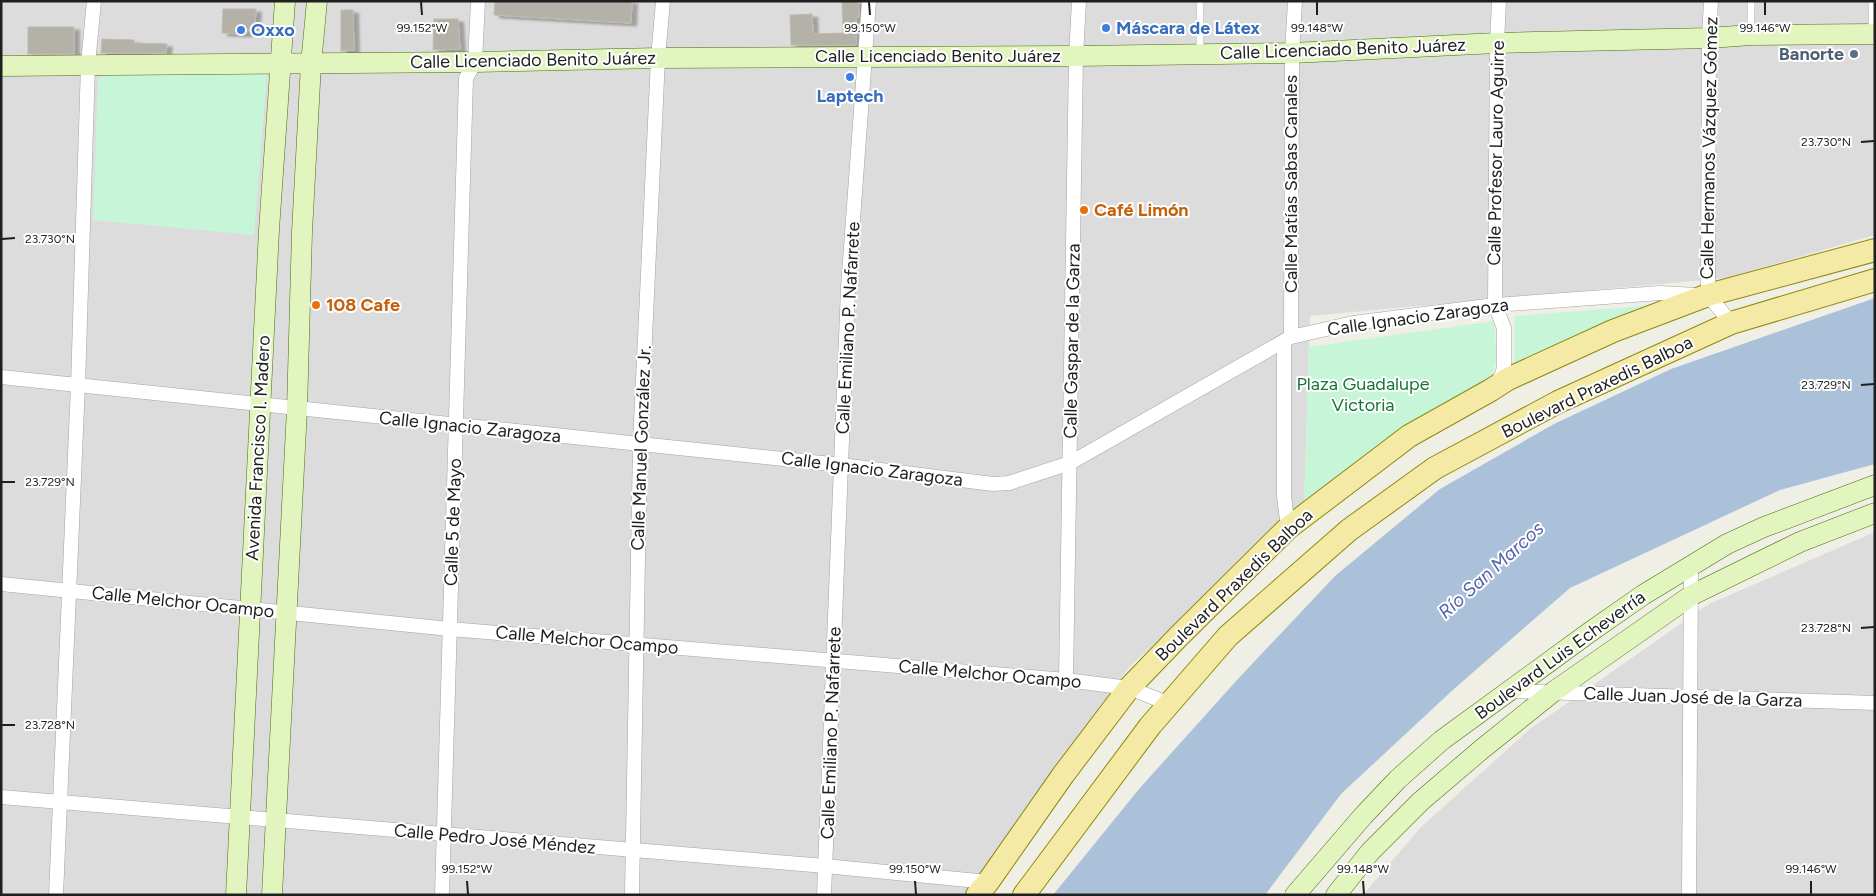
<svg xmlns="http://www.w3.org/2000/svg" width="1876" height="896" viewBox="0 0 1876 896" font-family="Figtree,sans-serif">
	<defs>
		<filter id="shadow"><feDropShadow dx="5.5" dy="3" stdDeviation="1" flood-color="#0004"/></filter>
	</defs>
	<rect width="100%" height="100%" fill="#efefe6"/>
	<g fill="#dddcdc">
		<polygon points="1,1 1875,1 1875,235 1726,278 1310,316 1304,507 1130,666 966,895 1,895"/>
		<polygon points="1875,532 1875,895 1363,895 1420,828 1530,729 1709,604"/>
	</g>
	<g fill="#c7f5d8">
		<polygon points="105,73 267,73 254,235 93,220 98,79"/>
		<polygon points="1657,305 1514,375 1515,316"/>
		<polygon points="1494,321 1497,358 1490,383 1304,507 1309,347"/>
	</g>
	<polygon fill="#aac1d9" points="1875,298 1875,464 1780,490 1570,588 1455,688 1341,794 1265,895 1053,895 1139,789 1237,680 1335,576 1440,489 1554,424 1671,369"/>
	<g fill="#b4b1a9" stroke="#c0baaa" filter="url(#shadow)">
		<polygon points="495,1 632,1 631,23 494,15"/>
		<polygon points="842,1 858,1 859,17 856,17 856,45 791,45 790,15 812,14 813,34 843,33"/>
		<polygon points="223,9 256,9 255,25 246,34 222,33"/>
		<polygon points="341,10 353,10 354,50 341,51"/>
		<polygon points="434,19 458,19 460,49 433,50"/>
		<rect x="28" y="27" width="46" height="27"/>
		<polygon points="102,39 134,40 134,43 167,44 166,53 101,53"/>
	</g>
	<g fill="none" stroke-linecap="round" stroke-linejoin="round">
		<defs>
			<g id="lane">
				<polyline points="1200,1 1200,53"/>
				<polyline points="1751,33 1751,1"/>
				<polyline points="1872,33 1872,1"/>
			</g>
			<g id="street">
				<polyline points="1708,295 1709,38 1711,1"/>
				<polyline points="1708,295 1731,323"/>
				<polyline points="1291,337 1292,53 1295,1"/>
				<polyline points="1284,342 1284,496 1288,528"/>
				<polyline points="1,377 841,465 993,484 1009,483 1070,463 1291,337 1353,323 1495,305 1660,293 1697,295"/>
				<polyline points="1496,384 1502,375 1504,367 1504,328 1495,305 1497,43 1499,1"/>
				<polyline points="1,584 450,629 1066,680 1129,688 1170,704"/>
				<polyline points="1066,680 1076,56 1079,1"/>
				<polyline points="1511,691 1875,703"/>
				<polyline points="1,797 825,866 988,882"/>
				<polyline points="56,895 78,385 88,64 94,1"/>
				<polyline points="442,895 466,78 475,62 478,1"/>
				<polyline points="632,895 640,445 658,58 663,1"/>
				<polyline points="824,895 848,288 869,1"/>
				<polyline points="1689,895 1691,567"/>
			</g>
			<g id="secondary">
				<polyline points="1,66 475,62 658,58 1076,56 1292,53 1497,43 1709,38 1751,35 1875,34"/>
				<polyline points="236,895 269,230 285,1"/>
				<polyline points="272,895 297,409 302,232 311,64 317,1"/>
				<polyline points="1295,895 1363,816 1398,779 1442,740 1590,632 1643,595 1727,544 1764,527 1875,485"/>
				<polyline points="1336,895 1370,852 1421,801 1482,749 1553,692 1692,595 1800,542 1875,513"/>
			</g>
			<g id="primary">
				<polyline points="977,895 988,882 1063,775 1129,688 1178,637 1288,528 1409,436 1491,390 1508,379 1613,331 1708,295 1875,250"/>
				<polyline points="1024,895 1150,726 1228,636 1349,530 1435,468 1558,402 1731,323 1875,280"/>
			</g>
		</defs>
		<use href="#lane" stroke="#a3a3a3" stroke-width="8"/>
		<use href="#street" stroke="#a3a3a3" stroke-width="15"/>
		<use href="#secondary" stroke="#476e0e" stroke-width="21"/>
		<use href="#primary" stroke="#8e8a0c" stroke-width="24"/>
		<use href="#lane" stroke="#fff" stroke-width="7"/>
		<use href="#street" stroke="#fff" stroke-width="14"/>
		<use href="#secondary" stroke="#e2f5bf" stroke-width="20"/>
		<use href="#primary" stroke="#f4eaa6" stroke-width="22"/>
	</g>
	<path fill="none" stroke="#1f1f1f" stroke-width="2" d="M421,2L422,15M869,2L870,15M1317,2V15M1765,2V15M1861,142L1874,141M2,239L15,238M1861,385L1874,384M2,482H15M1861,628L1874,627M2,725H15M467,881L468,894M915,881L916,894M1363,881L1364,894M1811,881V894"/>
	<g fill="#3f7fe0" stroke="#fff" stroke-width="2">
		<circle cx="1106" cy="28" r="5"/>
		<circle cx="241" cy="30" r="5"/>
		<circle cx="850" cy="77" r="5"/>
	</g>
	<circle fill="#5c6f8a" stroke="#fff" stroke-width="2" cx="1854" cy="54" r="5"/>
	<g fill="#e8710a" stroke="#fff" stroke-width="2">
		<circle cx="1084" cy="210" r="5"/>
		<circle cx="316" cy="305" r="5"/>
	</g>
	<g text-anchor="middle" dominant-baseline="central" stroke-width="4" stroke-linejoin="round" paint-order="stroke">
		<g font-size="18" font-weight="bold" fill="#366cbe" stroke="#fff" text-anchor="start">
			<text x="1116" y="28">Máscara de Látex</text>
			<text x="251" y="30">Oxxo</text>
			<text x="850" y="96" text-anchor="middle">Laptech</text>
		</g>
		<g font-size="18" fill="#1f1f1f" stroke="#fff">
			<text transform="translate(1343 49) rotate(-2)">Calle Licenciado Benito Juárez</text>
			<text x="938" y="56">Calle Licenciado Benito Juárez</text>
			<text transform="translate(533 60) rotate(-1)">Calle Licenciado Benito Juárez</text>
			<text transform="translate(1709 148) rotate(-89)">Calle Hermanos Vázquez Gómez</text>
			<text transform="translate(1496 153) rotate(-89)">Calle Profesor Lauro Aguirre</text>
			<text transform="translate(1291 184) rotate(-90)">Calle Matías Sabas Canales</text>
			<text transform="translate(1418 317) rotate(-8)">Calle Ignacio Zaragoza</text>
			<text transform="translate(848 328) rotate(-87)">Calle Emiliano P. Nafarrete</text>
			<text transform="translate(1072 341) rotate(-89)">Calle Gaspar de la Garza</text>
			<text transform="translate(1597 387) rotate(-26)">Boulevard Praxedis Balboa</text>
			<text transform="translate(470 427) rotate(6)">Calle Ignacio Zaragoza</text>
			<text transform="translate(258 448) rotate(-87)">Avenida Francisco I. Madero</text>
			<text transform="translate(641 448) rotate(-88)">Calle Manuel González Jr.</text>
			<text transform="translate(872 469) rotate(7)">Calle Ignacio Zaragoza</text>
			<text transform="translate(453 522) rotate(-88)">Calle 5 de Mayo</text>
			<text transform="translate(1234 585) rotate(-44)">Boulevard Praxedis Balboa</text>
			<text transform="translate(183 602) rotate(6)">Calle Melchor Ocampo</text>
			<text transform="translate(587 640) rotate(5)">Calle Melchor Ocampo</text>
			<text transform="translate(1560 655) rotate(-36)">Boulevard Luis Echeverría</text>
			<text transform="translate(990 674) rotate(5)">Calle Melchor Ocampo</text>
			<text transform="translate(1693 697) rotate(2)">Calle Juan José de la Garza</text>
			<text transform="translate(831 733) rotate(-88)">Calle Emiliano P. Nafarrete</text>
			<text transform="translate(495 839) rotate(5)">Calle Pedro José Méndez</text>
		</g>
		<g font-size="18" font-weight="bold" fill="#4e5e75" stroke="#fff" text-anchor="end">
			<text x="1844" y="54">Banorte</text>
		</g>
		<g font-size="18" font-weight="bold" fill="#c56008" stroke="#fff" text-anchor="start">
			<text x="1094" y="210">Café Limón</text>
			<text x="326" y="305">108 Cafe</text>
		</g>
		<g font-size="18" fill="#15763a" stroke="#fff">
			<text x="1363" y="384">Plaza Guadalupe<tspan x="1363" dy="21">Victoria</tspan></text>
		</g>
		<g font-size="19" font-style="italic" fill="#5364a7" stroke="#fff">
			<text transform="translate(1491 570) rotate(-42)">Río San Marcos</text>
		</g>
	</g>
	<g font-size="12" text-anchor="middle" fill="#1f1f1f" stroke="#fff" stroke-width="4" stroke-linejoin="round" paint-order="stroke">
		<text x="422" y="32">99.152°W</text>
		<text x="870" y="32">99.150°W</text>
		<text x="1317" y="32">99.148°W</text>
		<text x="1765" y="32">99.146°W</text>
		<text x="1826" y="146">23.730°N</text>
		<text x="50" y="243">23.730°N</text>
		<text x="1826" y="389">23.729°N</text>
		<text x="50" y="486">23.729°N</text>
		<text x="1826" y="632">23.728°N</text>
		<text x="50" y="729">23.728°N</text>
		<text x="467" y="873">99.152°W</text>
		<text x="915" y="873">99.150°W</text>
		<text x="1363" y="873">99.148°W</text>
		<text x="1811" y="873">99.146°W</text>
	</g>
	<rect width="1876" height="896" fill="none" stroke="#1f1f1f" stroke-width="5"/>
</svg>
